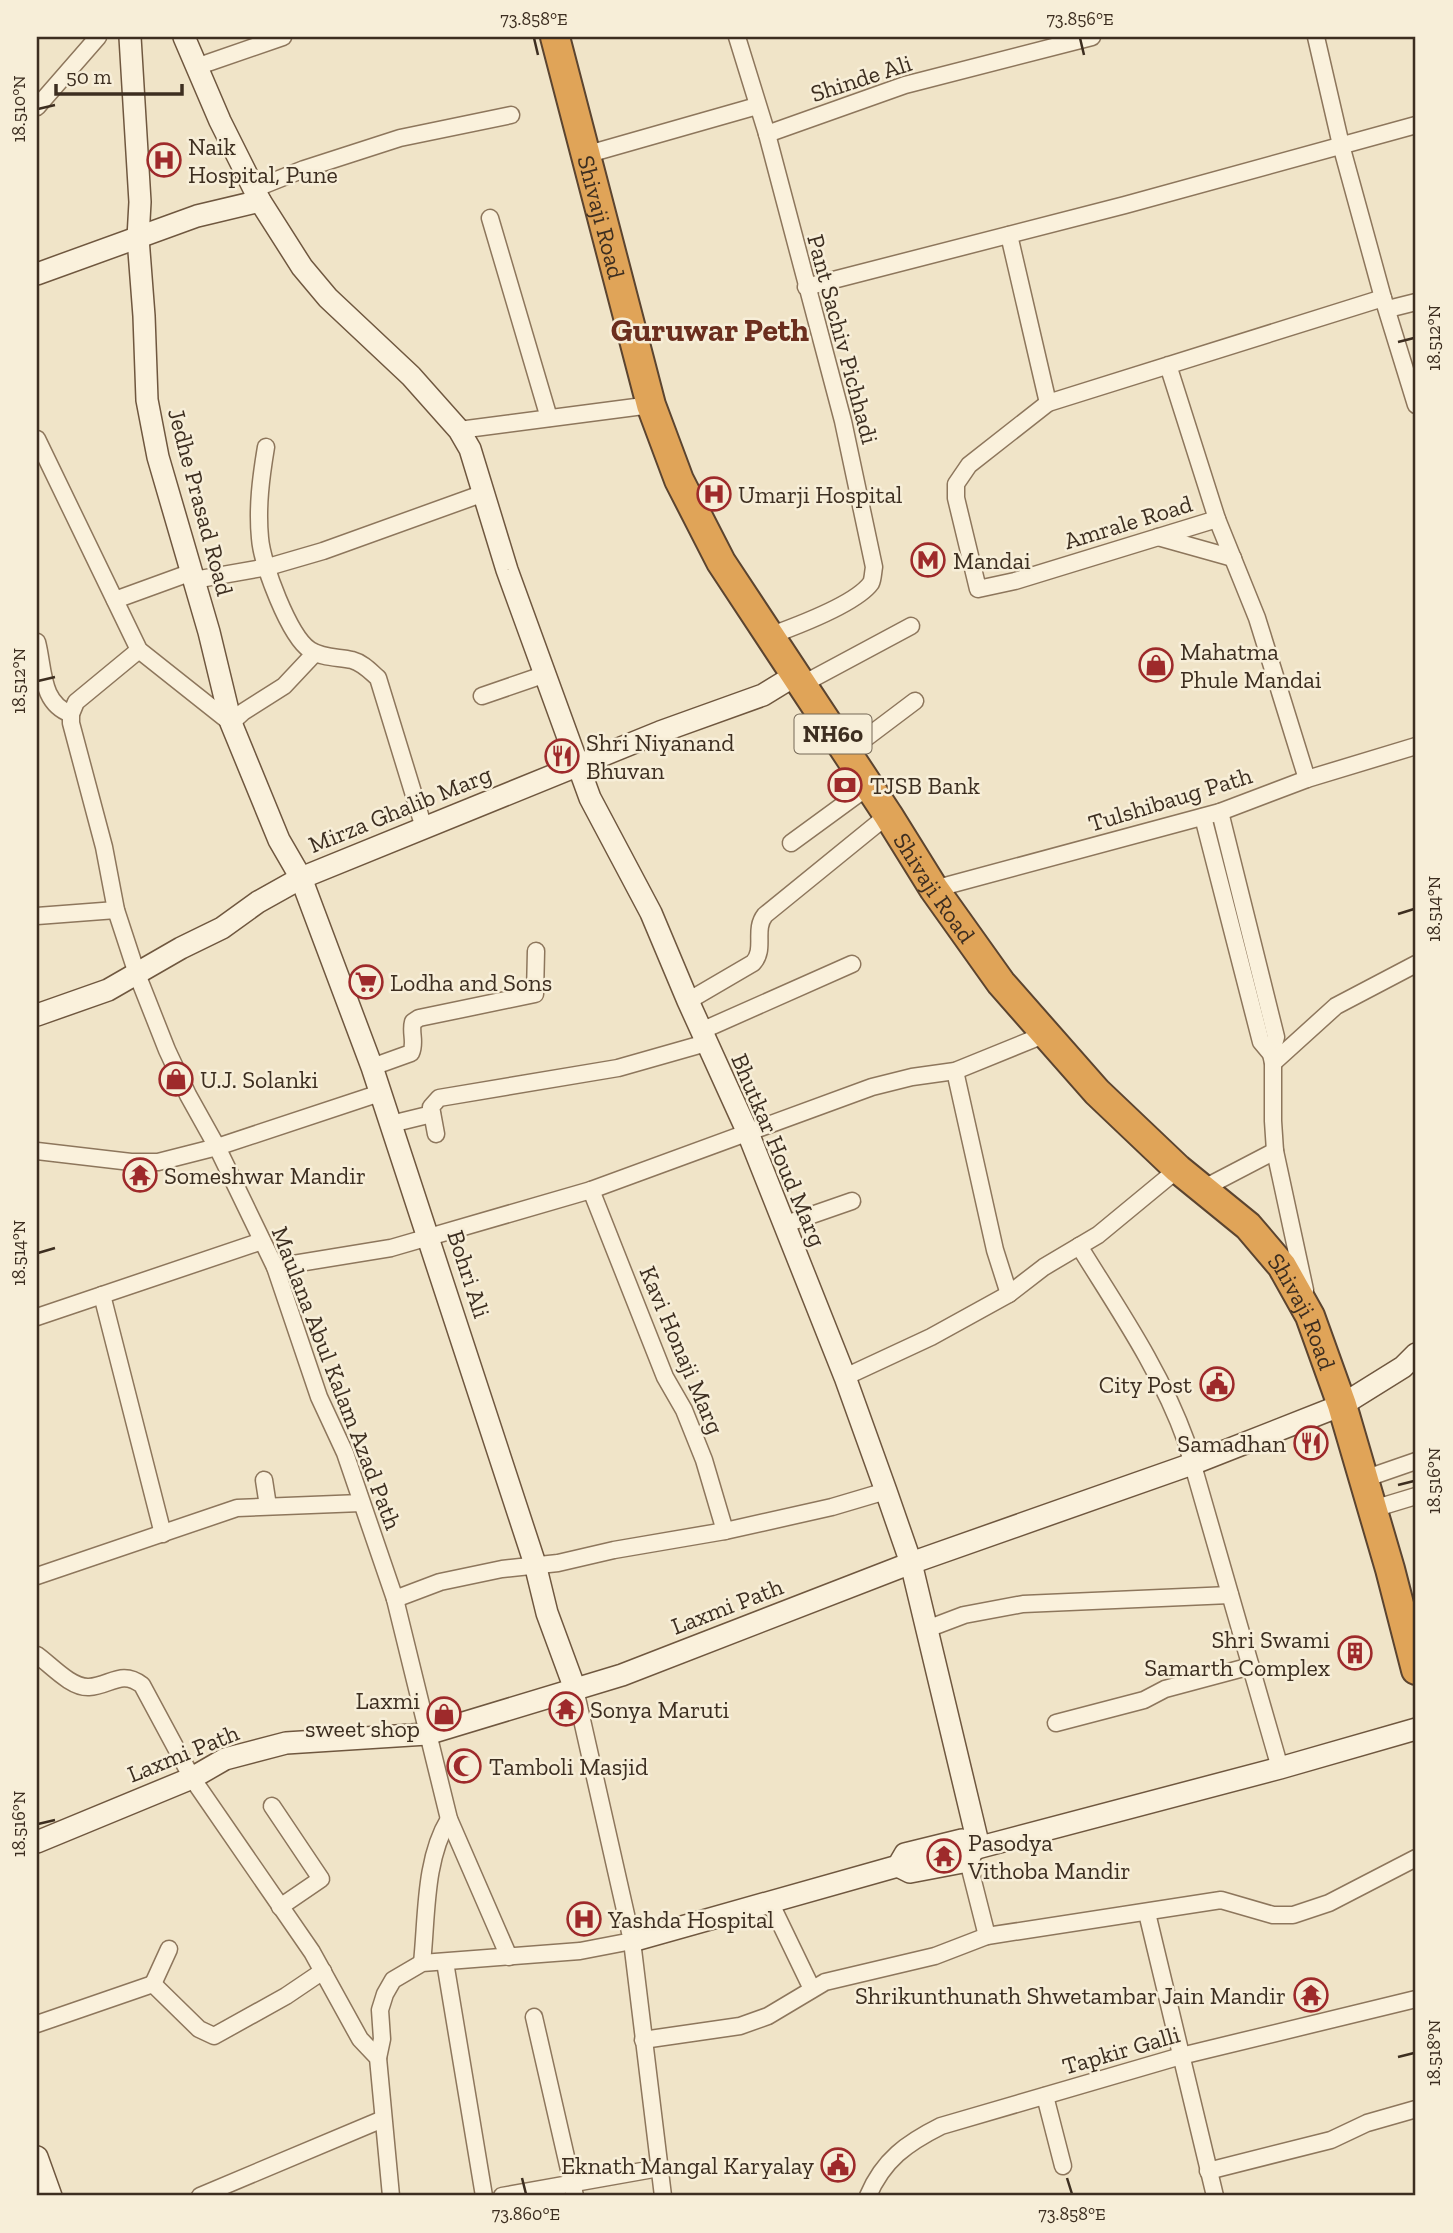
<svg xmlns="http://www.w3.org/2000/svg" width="1453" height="2233" viewBox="0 0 1453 2233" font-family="'Zilla Slab',serif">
	<rect width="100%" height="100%" fill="#f0e4c8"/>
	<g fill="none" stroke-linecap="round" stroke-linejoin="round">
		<defs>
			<g id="street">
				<path d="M737,37L767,134L843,421L874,567C873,572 873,579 871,583C856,604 794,627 769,636"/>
				<polyline points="1316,37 1341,145 1383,298 1416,405"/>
				<polyline points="196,67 283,37"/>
				<polyline points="37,107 98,37"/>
				<polyline points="767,134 905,85 1092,37"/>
				<polyline points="585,155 757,106"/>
				<polyline points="254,189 304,169 400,138 511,115"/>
				<polyline points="490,218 549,418"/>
				<polyline points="1009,235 1048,403"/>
				<polyline points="806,287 1125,205 1416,125"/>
				<polyline points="1388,309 1416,302"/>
				<polyline points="1168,365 1217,519 1015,581 978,589 956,498 956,484 969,465 1048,403 1383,298"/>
				<polyline points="459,430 651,405"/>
				<polyline points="37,439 139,650 231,723 243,712 284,686 315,653"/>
				<path d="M266,447C261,477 257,507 260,538C262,564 289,636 310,650C322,658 338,657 352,660C363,663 370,671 378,678L424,828"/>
				<polyline points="1217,519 1257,618 1307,779"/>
				<polyline points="1158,537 1233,558"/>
				<polyline points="194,580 268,567 323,551 484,493"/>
				<polyline points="115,600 192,572"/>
				<path d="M37,642C44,668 40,703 71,714"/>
				<polyline points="139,650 76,702 71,714 71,723 104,847 116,910 137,974 167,1050 188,1095 217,1147 275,1267 319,1397 345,1453 395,1599 449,1819 509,1957"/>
				<polyline points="801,685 911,626"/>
				<polyline points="482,696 546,674"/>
				<polyline points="846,753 915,701"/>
				<polyline points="1220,812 1276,1037 1271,1054"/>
				<polyline points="1203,817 1261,1042 1271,1054 1273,1063 1273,1121 1275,1151 1305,1290"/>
				<polyline points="791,843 869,786"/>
				<polyline points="934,889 1220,812 1307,779 1416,746"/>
				<polyline points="37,916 116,910"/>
				<path d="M688,1001L753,963C766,949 753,930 765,915L888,815"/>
				<polyline points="701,1031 852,964"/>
				<polyline points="1273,1063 1336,1006 1416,964"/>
				<path d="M372,1067L411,1053C416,1043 410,1032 413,1022L419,1018L535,994L536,951"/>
				<polyline points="955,1071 995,1250 1009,1294"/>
				<polyline points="391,1124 432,1114"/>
				<polyline points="436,1134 431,1107 439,1098 618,1068 706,1043"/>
				<polyline points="37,1151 131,1162 158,1162 217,1147 380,1093"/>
				<polyline points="1204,1188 1275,1151"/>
				<polyline points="591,1190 665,1377 684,1410 704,1460 725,1531"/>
				<polyline points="783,1225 852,1201"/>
				<path d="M1079,1246C1118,1309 1161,1371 1186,1441L1280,1768"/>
				<polyline points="275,1267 391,1248 591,1190 872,1087 912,1077 955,1071 1046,1034"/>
				<polyline points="102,1295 163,1534"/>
				<polyline points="37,1317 262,1241"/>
				<polyline points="845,1377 931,1337 1009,1294 1044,1267 1098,1235 1178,1169"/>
				<polyline points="1364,1479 1416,1461"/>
				<polyline points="264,1480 268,1506"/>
				<polyline points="1373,1509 1416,1496"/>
				<polyline points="37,1576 237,1508 361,1503"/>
				<polyline points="395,1599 440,1582 502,1569 558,1563 614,1550 725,1531 832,1507 886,1491"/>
				<polyline points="927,1629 964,1615 1023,1604 1230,1595"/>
				<path d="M37,1655C51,1665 71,1688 89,1687C110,1686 121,1669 142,1685L192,1778L312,1952L360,2039L378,2058L391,2196"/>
				<polyline points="575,1689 632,1941 663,2196"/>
				<polyline points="1056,1723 1144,1700 1165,1689 1251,1666"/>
				<polyline points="272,1806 321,1879 280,1907"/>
				<polyline points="968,1861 987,1936"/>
				<polyline points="770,1902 812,1989"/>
				<polyline points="1147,1913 1215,2196"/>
				<polyline points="445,1962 484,2196"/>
				<path d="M422,1963C427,1917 424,1860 449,1819"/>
				<polyline points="153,1984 169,1949"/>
				<polyline points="534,2017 575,2196"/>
				<polyline points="37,2024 153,1984 199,2029 214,2036 286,1996 323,1971"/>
				<polyline points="643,2040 740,2026 768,2016 825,1982 935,1956 987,1936 1221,1900 1273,1915 1293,1915 1329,1903 1416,1858"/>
				<polyline points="378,2058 382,2039 380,2010 385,1994 393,1980 422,1963 580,1951 632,1941"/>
				<polyline points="1045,2096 1063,2166"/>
				<polyline points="1208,2171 1331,2140 1367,2123 1416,2109"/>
				<polyline points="200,2196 383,2119"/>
				<polyline points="502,2196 659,2168"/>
				<path d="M868,2196C883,2160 907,2143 941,2126L1181,2056L1416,1999"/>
			</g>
			<g id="secondary">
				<polyline points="130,37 140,202 138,238 144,316 147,400 158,457 209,632 231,723 279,840 301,878 372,1067 535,1564 547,1613 575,1689"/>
				<polyline points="184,37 220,121 260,201 302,267 328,298 411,376 459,430 470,449 507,570 590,798 651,913 688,1001 748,1133 845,1377 886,1491 911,1563 979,1847"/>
				<polyline points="37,274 197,216 260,201"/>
				<polyline points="37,1015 108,990 181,948 222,928 258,902 301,878 660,732 763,695 794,676"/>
				<polyline points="37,1842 192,1778 225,1759 286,1743 427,1734 622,1675 911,1563 1192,1464 1342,1405 1403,1367 1416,1354"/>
				<polyline points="973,1849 1280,1768 1416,1729"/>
				<polyline points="898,1866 910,1872 968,1861 973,1849"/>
				<polyline points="632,1941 898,1866 905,1854 962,1840 973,1849"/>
				<polyline points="37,2157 51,2196"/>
			</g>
			<g id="highway">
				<path id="s1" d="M555,37L651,405L679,480L721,562L888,815L934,889L1001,983L1097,1092L1178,1169L1248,1226L1282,1266L1310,1316L1342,1405L1390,1569L1416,1670"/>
			</g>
		</defs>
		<use href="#street" stroke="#8d765c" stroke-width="19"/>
		<use href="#secondary" stroke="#6f573f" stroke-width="24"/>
		<use href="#highway" stroke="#5b4430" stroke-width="32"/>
		<use href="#street" stroke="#faf1dc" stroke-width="16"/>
		<use href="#secondary" stroke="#faf1dc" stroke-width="21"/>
		<use href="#highway" stroke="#e0a458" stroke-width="28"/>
	</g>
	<path fill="none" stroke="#3d2e20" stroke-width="2.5" d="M534,38L538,55M1080,38L1084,55M38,109L55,105M1398,342L1414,338M38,681L55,677M1398,914L1414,909M38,1253L55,1248M1398,1485L1414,1481M38,1824L55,1820M1398,2057L1414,2053M522,2178L526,2194M1067,2178L1072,2194"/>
	<defs>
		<symbol id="hospital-ring" viewBox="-11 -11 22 22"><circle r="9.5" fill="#f7eed8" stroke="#9e2a2b" stroke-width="1.5"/><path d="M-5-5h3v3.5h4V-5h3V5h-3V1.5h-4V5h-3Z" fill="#9e2a2b"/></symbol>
		<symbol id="metro-ring" viewBox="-11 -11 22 22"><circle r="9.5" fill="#f7eed8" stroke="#9e2a2b" stroke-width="1.5"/><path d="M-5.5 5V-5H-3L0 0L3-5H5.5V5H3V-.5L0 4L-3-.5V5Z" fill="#9e2a2b"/></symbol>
		<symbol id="shop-ring" viewBox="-11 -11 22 22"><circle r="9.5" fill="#f7eed8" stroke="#9e2a2b" stroke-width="1.5"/><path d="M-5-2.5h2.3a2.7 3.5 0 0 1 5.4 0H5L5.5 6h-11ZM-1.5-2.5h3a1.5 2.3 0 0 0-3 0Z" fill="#9e2a2b"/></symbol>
		<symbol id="restaurant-ring" viewBox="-11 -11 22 22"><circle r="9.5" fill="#f7eed8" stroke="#9e2a2b" stroke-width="1.5"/><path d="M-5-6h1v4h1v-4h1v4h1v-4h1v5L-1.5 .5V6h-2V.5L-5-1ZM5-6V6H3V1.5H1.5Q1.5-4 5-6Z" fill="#9e2a2b"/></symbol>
		<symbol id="bank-ring" viewBox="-11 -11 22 22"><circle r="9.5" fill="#f7eed8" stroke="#9e2a2b" stroke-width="1.5"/><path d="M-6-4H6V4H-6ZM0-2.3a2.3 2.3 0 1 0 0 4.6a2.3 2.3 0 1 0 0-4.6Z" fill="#9e2a2b"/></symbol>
		<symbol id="supermarket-ring" viewBox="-11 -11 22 22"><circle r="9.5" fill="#f7eed8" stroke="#9e2a2b" stroke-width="1.5"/><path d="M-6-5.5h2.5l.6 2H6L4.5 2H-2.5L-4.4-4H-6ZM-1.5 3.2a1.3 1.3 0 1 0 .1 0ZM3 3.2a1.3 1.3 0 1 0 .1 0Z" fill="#9e2a2b"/></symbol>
		<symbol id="temple-ring" viewBox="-11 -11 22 22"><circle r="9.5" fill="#f7eed8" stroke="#9e2a2b" stroke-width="1.5"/><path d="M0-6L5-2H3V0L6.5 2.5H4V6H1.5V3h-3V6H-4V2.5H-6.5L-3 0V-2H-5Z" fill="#9e2a2b"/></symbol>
		<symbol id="civic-ring" viewBox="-11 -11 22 22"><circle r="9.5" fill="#f7eed8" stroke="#9e2a2b" stroke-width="1.5"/><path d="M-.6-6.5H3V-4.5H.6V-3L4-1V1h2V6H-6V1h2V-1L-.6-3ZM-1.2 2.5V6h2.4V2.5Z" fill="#9e2a2b"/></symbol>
		<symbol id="building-ring" viewBox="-11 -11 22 22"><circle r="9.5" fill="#f7eed8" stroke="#9e2a2b" stroke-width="1.5"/><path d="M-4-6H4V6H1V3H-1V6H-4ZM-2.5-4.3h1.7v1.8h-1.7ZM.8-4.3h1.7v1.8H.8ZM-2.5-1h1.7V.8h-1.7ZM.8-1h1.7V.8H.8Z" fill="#9e2a2b"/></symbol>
		<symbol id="mosque-ring" viewBox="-11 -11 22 22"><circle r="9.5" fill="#f7eed8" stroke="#9e2a2b" stroke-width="1.5"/><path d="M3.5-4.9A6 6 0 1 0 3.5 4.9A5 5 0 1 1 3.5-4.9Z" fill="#9e2a2b"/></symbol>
	</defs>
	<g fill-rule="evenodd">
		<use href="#hospital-ring" x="145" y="141" width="38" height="38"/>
		<use href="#hospital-ring" x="695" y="475" width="38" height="38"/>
		<use href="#metro-ring" x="909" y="541" width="38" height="38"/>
		<use href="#shop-ring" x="1137" y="646" width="38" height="38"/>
		<use href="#restaurant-ring" x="543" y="737" width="38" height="38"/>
		<use href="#bank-ring" x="826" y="766" width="38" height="38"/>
		<use href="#supermarket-ring" x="347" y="963" width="38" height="38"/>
		<use href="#shop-ring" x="157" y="1060" width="38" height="38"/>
		<use href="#temple-ring" x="121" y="1156" width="38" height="38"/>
		<use href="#civic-ring" x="1198" y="1365" width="38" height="38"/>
		<use href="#restaurant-ring" x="1292" y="1424" width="38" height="38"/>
		<use href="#building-ring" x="1336" y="1634" width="38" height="38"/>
		<use href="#temple-ring" x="547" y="1690" width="38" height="38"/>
		<use href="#shop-ring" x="425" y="1695" width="38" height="38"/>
		<use href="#mosque-ring" x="445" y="1747" width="38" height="38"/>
		<use href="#temple-ring" x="925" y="1837" width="38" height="38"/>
		<use href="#hospital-ring" x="565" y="1900" width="38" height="38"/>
		<use href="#temple-ring" x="1292" y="1976" width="38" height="38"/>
		<use href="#civic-ring" x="819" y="2146" width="38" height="38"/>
	</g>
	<g text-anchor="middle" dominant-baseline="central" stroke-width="5" stroke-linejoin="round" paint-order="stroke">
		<rect fill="#f7eed8" stroke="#756857" stroke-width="2" x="794.5" y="714.5" width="77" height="39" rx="5"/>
		<g font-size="23" font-weight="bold" fill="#3d2e20">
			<text x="833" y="734">NH60</text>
		</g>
		<g font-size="24" fill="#3d2e20" stroke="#f7eed8">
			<text transform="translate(861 78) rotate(-18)">Shinde Ali</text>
			<text stroke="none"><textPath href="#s1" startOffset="186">Shivaji Road</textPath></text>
			<text transform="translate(843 339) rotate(75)">Pant Sachiv Pichhadi</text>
			<text transform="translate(201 502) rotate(75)">Jedhe Prasad Road</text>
			<text transform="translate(1128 522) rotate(-17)">Amrale Road</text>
			<text transform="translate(1170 799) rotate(-17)">Tulshibaug Path</text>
			<text transform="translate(400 809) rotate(-22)">Mirza Ghalib Marg</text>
			<text stroke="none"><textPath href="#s1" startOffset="942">Shivaji Road</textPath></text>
			<text transform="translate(779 1150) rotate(67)">Bhutkar Houd Marg</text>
			<text transform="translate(469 1274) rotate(72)">Bohri Ali</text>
			<text stroke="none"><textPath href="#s1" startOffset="1508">Shivaji Road</textPath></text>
			<text transform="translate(682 1350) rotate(67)">Kavi Honaji Marg</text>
			<text transform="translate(337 1378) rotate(69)">Maulana Abul Kalam Azad Path</text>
			<text transform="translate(727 1606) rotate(-21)">Laxmi Path</text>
			<text transform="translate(183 1753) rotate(-22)">Laxmi Path</text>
			<text transform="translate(1121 2050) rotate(-16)">Tapkir Galli</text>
		</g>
		<g font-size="24" fill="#3d2e20" stroke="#f7eed8" text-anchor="start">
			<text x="188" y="146">Naik<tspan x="188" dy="28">Hospital, Pune</tspan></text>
			<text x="738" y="494">Umarji Hospital</text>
			<text x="953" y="560">Mandai</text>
			<text x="1180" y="651">Mahatma<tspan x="1180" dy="28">Phule Mandai</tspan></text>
			<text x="586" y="742">Shri Niyanand<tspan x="586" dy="28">Bhuvan</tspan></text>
			<text x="870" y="785">TJSB Bank</text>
			<text x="390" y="982">Lodha and Sons</text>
			<text x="200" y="1079">U.J. Solanki</text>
			<text x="164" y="1175">Someshwar Mandir</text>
			<text x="1192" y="1384" text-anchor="end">City Post</text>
			<text x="1286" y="1443" text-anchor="end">Samadhan</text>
			<text x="1330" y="1639" text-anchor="end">Shri Swami<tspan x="1330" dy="28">Samarth Complex</tspan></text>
			<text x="420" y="1700" text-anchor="end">Laxmi<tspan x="420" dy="28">sweet shop</tspan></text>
			<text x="590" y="1709">Sonya Maruti</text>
			<text x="489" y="1766">Tamboli Masjid</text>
			<text x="968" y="1842">Pasodya<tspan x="968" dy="28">Vithoba Mandir</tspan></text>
			<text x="608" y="1919">Yashda Hospital</text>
			<text x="1286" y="1995" text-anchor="end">Shrikunthunath Shwetambar Jain Mandir</text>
			<text x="814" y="2165" text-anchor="end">Eknath Mangal Karyalay</text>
		</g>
		<g font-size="32" font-weight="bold" fill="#6b2e1e" stroke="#f7eed8">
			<text x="710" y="330">Guruwar Peth</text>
		</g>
	</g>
	<rect width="1453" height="2233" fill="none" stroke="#f7eed8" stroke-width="77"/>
	<path d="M56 84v10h126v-10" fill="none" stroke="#3d2e20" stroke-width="3.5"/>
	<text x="66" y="84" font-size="21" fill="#3d2e20" stroke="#f7eed8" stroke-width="5" paint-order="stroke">50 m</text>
	<rect x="38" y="38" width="1376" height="2156" fill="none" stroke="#3d2e20" stroke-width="2.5"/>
	<g font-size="18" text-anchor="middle" fill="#3d2e20">
		<text x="534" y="25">73.858°E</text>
		<text x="1080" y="25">73.856°E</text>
		<text transform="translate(19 109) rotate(-90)" y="6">18.510°N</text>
		<text transform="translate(1434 338) rotate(-90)" y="6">18.512°N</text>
		<text transform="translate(19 681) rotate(-90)" y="6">18.512°N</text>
		<text transform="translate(1434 909) rotate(-90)" y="6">18.514°N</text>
		<text transform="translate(19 1253) rotate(-90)" y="6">18.514°N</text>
		<text transform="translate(1434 1481) rotate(-90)" y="6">18.516°N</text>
		<text transform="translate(19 1824) rotate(-90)" y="6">18.516°N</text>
		<text transform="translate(1434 2053) rotate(-90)" y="6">18.518°N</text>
		<text x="526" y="2220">73.860°E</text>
		<text x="1072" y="2220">73.858°E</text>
	</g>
</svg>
